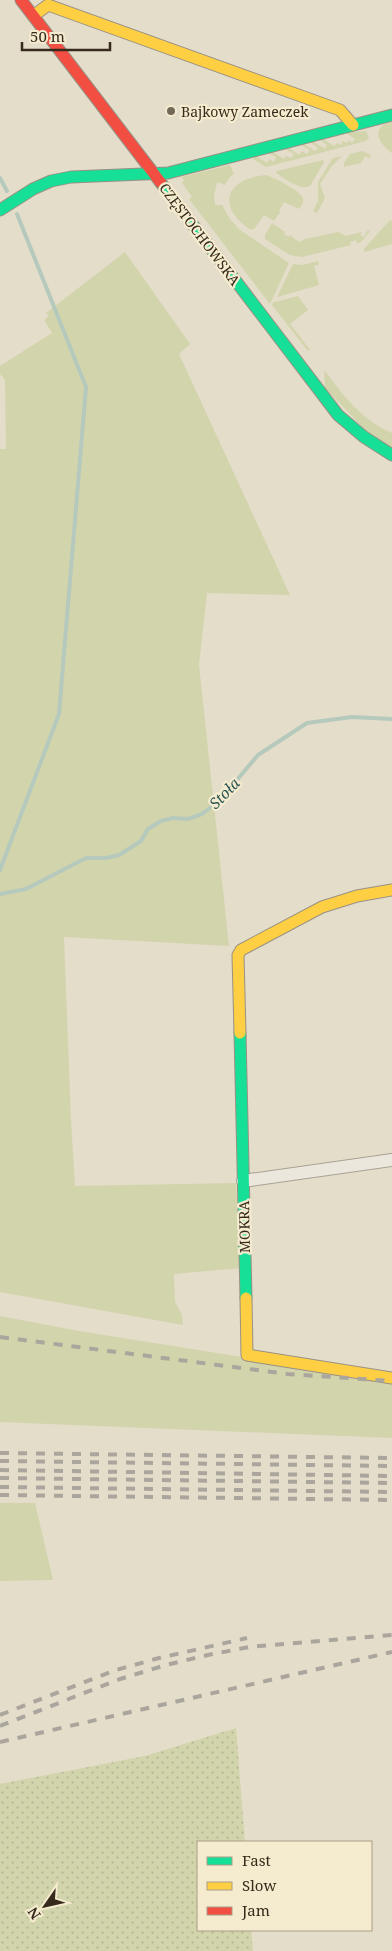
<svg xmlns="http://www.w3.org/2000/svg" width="392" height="1951" viewBox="0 0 392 1951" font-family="'Noto Serif',serif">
	<defs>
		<pattern id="park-dots" width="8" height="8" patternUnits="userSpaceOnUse" patternTransform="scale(1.25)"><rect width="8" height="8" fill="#d2d4ac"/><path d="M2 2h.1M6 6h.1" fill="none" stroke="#b5b693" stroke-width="1.8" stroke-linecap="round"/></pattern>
	</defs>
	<rect width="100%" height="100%" fill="#e4ddca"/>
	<g fill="#d2d4ac">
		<path d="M392,122V153C385,149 374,136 380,128C383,124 389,123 392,122Z"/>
		<polygon points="366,131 369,137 366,141 266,167 253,159 256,156 267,163 269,159 274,162 276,157 268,153 273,152 284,159 286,156 291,158 294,154 285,149 289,148 299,155 302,151 307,154 310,150 301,145 304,144 315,151 318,148 310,142 314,142 325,149 327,145 320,140 323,139 334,146 337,143 341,145 343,141 347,143 349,140 352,143 355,139 346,133"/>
		<polygon points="362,151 371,155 369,158 365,156 361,163 344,167 344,163 350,154"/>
		<polygon points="342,156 331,167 320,184 325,198 317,213 313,211 318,201 318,182 333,158"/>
		<path d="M323,160L324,162L310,186C300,191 284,178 276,173L277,171Z"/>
		<polygon points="230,165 234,174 229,178 225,185 217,182 214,196 215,205 222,205 230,219 240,230 289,263 270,304 189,199 192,197 182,183 184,180 181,177"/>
		<path d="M266,175C273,177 301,191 303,198C304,203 301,206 299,209L284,202L279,211L280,212L274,221L264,215L255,228L251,230C216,208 225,178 266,175Z"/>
		<polygon points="390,220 392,221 392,244 364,252 364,249"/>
		<polygon points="272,223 285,232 284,234 289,237 290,235 299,242 305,239 338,232 346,236 362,232 360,235 364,237 368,230 370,231 363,240 357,244 356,240 350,242 351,245 302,257 290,255 265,239 265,235"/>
		<polygon points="125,252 190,344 179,354 290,595 207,593 199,665 229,946 64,937 71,1120 75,1186 236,1183 241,1268 174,1274 175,1302 182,1315 183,1325 0,1292 0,449 6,449 5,380 0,374 0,366 52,333 44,320 49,316 46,313"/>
		<polygon points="318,261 319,264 314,266 319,285 277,297 293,264 303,265"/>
		<polygon points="298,296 308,310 290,324 310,350 308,351 272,305 274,301 275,302"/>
		<path d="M324,370C344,396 361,420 392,433V448L373,438L325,388Z"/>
		<polygon points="0,1316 79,1331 392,1381 392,1438 0,1422"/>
		<polygon points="0,1503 35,1503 53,1580 0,1581"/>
	</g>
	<polygon fill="url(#park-dots)" points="236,1728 245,1842 198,1842 198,1930 251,1930 253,1951 0,1951 0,1784 145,1756"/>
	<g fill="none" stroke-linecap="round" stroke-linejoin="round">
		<g stroke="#b6c9bd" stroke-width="4">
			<polyline points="0,178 7,191"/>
			<polyline points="0,870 59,714 86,387 17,214"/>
			<polyline points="0,894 26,889 86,858 106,858 119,855 141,841 148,829 161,821 173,818 188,819 202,814 220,800 258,755 307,723 352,717 392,719"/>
		</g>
		<defs>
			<polyline id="street" points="243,1181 392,1160"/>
			<g id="fast">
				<polyline points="161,183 338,415 364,437 392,455"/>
				<polyline points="0,210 33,189 51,181 71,177 168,173 392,115"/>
				<polyline points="240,1033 246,1298"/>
			</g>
			<g id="slow">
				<polyline points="33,16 48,5 340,110 353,125"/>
				<polyline points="240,1033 238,955 241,950 322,907 357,896 392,890"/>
				<polyline points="246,1298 247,1355 392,1378"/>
			</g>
			<polyline id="jam" points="21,0 161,183"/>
		</defs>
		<use href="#street" stroke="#a9a194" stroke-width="14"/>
		<use href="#fast" stroke="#989184" stroke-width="13"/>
		<use href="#slow" stroke="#989184" stroke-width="13"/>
		<use href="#jam" stroke="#989184" stroke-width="13"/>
		<use href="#street" stroke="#ece7dc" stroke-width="12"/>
		<use href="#fast" stroke="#16e098" stroke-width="11"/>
		<use href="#slow" stroke="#ffcf43" stroke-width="11"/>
		<use href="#jam" stroke="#f24e42" stroke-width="11"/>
		<g stroke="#aaa69d" stroke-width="4" stroke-dasharray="9 9" stroke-linecap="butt">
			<polyline points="0,1337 288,1374 392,1381"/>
			<polyline points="0,1453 392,1458"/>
			<polyline points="0,1461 392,1466"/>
			<polyline points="0,1470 392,1476"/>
			<polyline points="0,1478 392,1483"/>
			<polyline points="0,1487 392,1492"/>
			<polyline points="0,1495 392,1500"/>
			<polyline points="0,1715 116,1670 159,1658 247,1638"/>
			<polyline points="0,1726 120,1679 166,1665 208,1655 249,1647 392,1635"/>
			<polyline points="0,1742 392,1652"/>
		</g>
	</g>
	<circle fill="#736959" stroke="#f5ebcf" stroke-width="2" cx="171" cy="111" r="5"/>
	<g text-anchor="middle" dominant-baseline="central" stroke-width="4.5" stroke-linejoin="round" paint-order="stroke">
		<g font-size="14" fill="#362a1c" stroke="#f5ebcf" text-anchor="start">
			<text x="181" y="111">Bajkowy Zameczek</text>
		</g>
		<g font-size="14" fill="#362a1c" stroke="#f5ebcf">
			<text transform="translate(200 234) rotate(53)">CZĘSTOCHOWSKA</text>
			<text transform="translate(244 1227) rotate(-91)">MOKRA</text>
		</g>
		<g font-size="15" font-style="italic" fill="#2b5655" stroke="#f5ebcf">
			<text transform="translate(224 793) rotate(-46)">Stoła</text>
		</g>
	</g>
	<rect x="197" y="1841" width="175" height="90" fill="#f5ebcf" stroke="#a99e87"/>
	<rect x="207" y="1857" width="25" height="8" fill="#16e098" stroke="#a99e87"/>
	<text x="242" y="1866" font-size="15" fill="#362a1c">Fast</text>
	<rect x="207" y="1882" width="25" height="8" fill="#ffcf43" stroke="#a99e87"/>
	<text x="242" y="1891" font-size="15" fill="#362a1c">Slow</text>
	<rect x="207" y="1907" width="25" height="8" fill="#f24e42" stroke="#a99e87"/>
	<text x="242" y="1916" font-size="15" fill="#362a1c">Jam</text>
	<g transform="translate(45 1906) rotate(236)" stroke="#f5ebcf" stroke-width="4" paint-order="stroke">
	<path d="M0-4L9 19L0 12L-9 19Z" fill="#362a1c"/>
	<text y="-8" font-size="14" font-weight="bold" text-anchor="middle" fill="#362a1c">N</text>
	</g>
	<path d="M22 42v8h88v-8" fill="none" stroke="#362a1c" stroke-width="2.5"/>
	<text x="30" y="42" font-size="15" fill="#362a1c" stroke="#f5ebcf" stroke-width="4" paint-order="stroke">50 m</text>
</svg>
